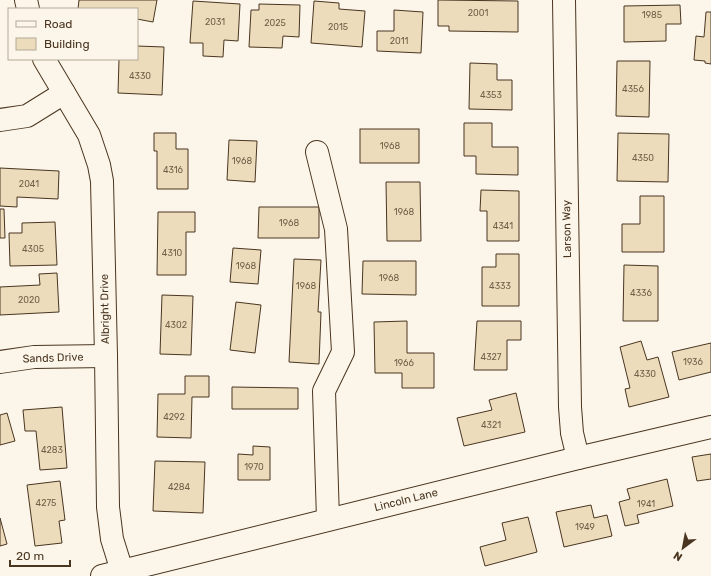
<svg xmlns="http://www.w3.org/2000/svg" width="711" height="576" viewBox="0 0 711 576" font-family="Rubik,sans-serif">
	<rect width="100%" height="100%" fill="#fbf6e9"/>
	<g fill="#ecdcbc" stroke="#4a3520">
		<polygon points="79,0 157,0 153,22 137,19 137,9 78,9"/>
		<polygon points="438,0 518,1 518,32 449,31 449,26 438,26"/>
		<polygon points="193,1 240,4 238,41 224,40 223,57 203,56 203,43 190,43"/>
		<polygon points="314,1 339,3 339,9 365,11 362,47 311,43"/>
		<polygon points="259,4 300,5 299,37 283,36 282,48 249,47 251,10 259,10"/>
		<polygon points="680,5 681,24 666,24 666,41 624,42 624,6"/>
		<polygon points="394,10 423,12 421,53 377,51 377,31 394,31"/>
		<polygon points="706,12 711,12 711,64 705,63 705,61 694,60 696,36 704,37"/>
		<polygon points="137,46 164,47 162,95 118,93 119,59 137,59"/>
		<polygon points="617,61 650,61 649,117 616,116"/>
		<polygon points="470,63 497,64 497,80 512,80 512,110 469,109"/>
		<polygon points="464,123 492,123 492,147 518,147 518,175 476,174 476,156 464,156"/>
		<rect x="360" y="129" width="59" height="34"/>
		<polygon points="154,133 176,133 176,149 188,149 188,189 157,189 157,151 154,151"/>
		<polygon points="618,133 669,134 668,182 617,181"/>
		<polygon points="229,140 257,141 255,182 227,180"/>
		<polygon points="0,168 59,171 58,199 17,197 17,207 0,206"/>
		<polygon points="386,182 420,182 421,241 387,241"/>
		<polygon points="481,190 519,191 519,241 487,241 487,211 480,211"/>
		<polygon points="640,196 664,196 664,252 622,252 622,224 640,224"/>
		<polygon points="259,207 319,207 319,238 258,238"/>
		<polygon points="0,209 4,209 5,238 0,238"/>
		<polygon points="158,212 195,212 195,232 186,232 186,275 157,275"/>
		<polygon points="55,222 57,265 10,266 9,233 22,233 22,223"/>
		<polygon points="233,248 261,250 258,284 230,282"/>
		<polygon points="496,254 519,254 519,306 482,306 482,267 496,267"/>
		<polygon points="294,259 321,260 318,312 321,312 319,364 289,362"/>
		<polygon points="363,261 416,261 416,295 362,294"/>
		<polygon points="624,265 658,266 658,321 623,321"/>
		<polygon points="57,273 59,312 0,315 0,287 40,285 39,274"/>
		<polygon points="162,295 193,296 191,355 160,354"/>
		<polygon points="236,302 261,305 255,353 230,350"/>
		<polygon points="407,321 407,353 434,353 434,388 402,388 402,373 375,373 374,322"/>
		<polygon points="477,321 521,321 521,340 507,340 507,370 474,370"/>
		<polygon points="641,341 647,360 658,357 669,397 629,407 625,389 630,388 620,347"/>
		<polygon points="711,343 711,372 679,380 672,352"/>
		<polygon points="185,376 209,376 209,397 192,397 191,438 157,437 158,394 185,394"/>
		<polygon points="232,387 298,388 298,409 232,409"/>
		<polygon points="516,393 525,432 464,446 457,418 492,410 489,400"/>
		<polygon points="62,407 67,468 40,470 36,431 25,431 23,410"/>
		<polygon points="7,413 15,441 0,445 0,415"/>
		<polygon points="253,446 270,447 270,480 238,480 238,454 253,455"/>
		<polygon points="711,454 711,479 697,481 692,457"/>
		<polygon points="155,461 205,462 203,513 153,511"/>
		<polygon points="667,479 673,506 637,515 639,523 625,526 619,502 630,499 627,489"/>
		<polygon points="60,481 65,520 59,521 62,543 35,546 27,485"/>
		<polygon points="591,505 594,518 607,515 612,536 564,547 556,512"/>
		<polygon points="528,517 537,552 485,566 480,547 506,540 502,523"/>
		<polygon points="0,518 7,544 0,546"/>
	</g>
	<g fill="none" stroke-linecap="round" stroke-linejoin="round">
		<defs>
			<g id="minor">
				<polyline points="26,0 28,9"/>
				<polyline points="564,0 570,407 572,433 578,458"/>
				<polyline points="44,59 89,135 99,165 102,181 106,356 108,507 112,539 122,571"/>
				<polyline points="0,120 27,116 64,93"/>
				<polyline points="317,152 336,229 343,352 324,391 328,519"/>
				<polyline points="0,362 34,357 106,356"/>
				<polyline points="102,576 578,458 711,427"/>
			</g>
		</defs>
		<use href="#minor" stroke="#4a3520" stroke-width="24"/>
		<use href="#minor" stroke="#fbf6e9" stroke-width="22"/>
	</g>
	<g text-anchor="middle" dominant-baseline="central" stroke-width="3" stroke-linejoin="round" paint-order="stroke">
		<g font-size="9" fill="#725f47">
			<text x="478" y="13">2001</text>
			<text x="652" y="15">1985</text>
			<text x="215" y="22">2031</text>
			<text x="275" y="23">2025</text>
			<text x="338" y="27">2015</text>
			<text x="399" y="41">2011</text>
			<text x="140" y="76">4330</text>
			<text x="633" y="89">4356</text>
			<text x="491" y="95">4353</text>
			<text x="390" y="146">1968</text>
			<text x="643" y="158">4350</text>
			<text x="242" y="161">1968</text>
			<text x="173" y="170">4316</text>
			<text x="29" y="184">2041</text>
			<text x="404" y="212">1968</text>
			<text x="289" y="223">1968</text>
			<text x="503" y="226">4341</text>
			<text x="33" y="249">4305</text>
			<text x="172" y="253">4310</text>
			<text x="246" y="266">1968</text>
			<text x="389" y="278">1968</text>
			<text x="306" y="286">1968</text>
			<text x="500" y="286">4333</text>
			<text x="641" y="293">4336</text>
			<text x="29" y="300">2020</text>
			<text x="176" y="325">4302</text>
			<text x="491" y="357">4327</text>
			<text x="693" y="362">1936</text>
			<text x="404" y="363">1966</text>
			<text x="645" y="374">4330</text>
			<text x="174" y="417">4292</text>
			<text x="491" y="425">4321</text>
			<text x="52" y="450">4283</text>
			<text x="254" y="467">1970</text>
			<text x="179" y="487">4284</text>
			<text x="46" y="503">4275</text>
			<text x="646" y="504">1941</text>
			<text x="585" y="527">1949</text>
		</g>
		<g font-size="11" fill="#4a3520" stroke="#fbf6e9">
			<text transform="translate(567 229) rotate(-91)">Larson Way</text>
			<text transform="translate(105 309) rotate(-91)">Albright Drive</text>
			<text transform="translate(53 358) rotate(-2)">Sands Drive</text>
			<text transform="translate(406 500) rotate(-14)">Lincoln Lane</text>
		</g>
	</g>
	<rect x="8" y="8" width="130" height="52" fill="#fbf6e9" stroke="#b4a999"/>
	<rect x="16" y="21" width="20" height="6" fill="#fbf6e9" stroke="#b4a999"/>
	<text x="44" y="28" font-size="12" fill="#4a3520">Road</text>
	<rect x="16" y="38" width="20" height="12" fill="#ecdcbc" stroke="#b4a999"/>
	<text x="44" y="48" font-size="12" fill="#4a3520">Building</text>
	<g transform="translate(683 548) rotate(212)" stroke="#fbf6e9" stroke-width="3" paint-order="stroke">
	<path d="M0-3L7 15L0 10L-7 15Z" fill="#4a3520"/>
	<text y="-6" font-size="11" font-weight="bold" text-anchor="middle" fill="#4a3520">N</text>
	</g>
	<path d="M10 560v6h60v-6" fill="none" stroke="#4a3520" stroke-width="2"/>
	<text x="16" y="560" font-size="12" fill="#4a3520" stroke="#fbf6e9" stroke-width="3" paint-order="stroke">20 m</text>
</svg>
